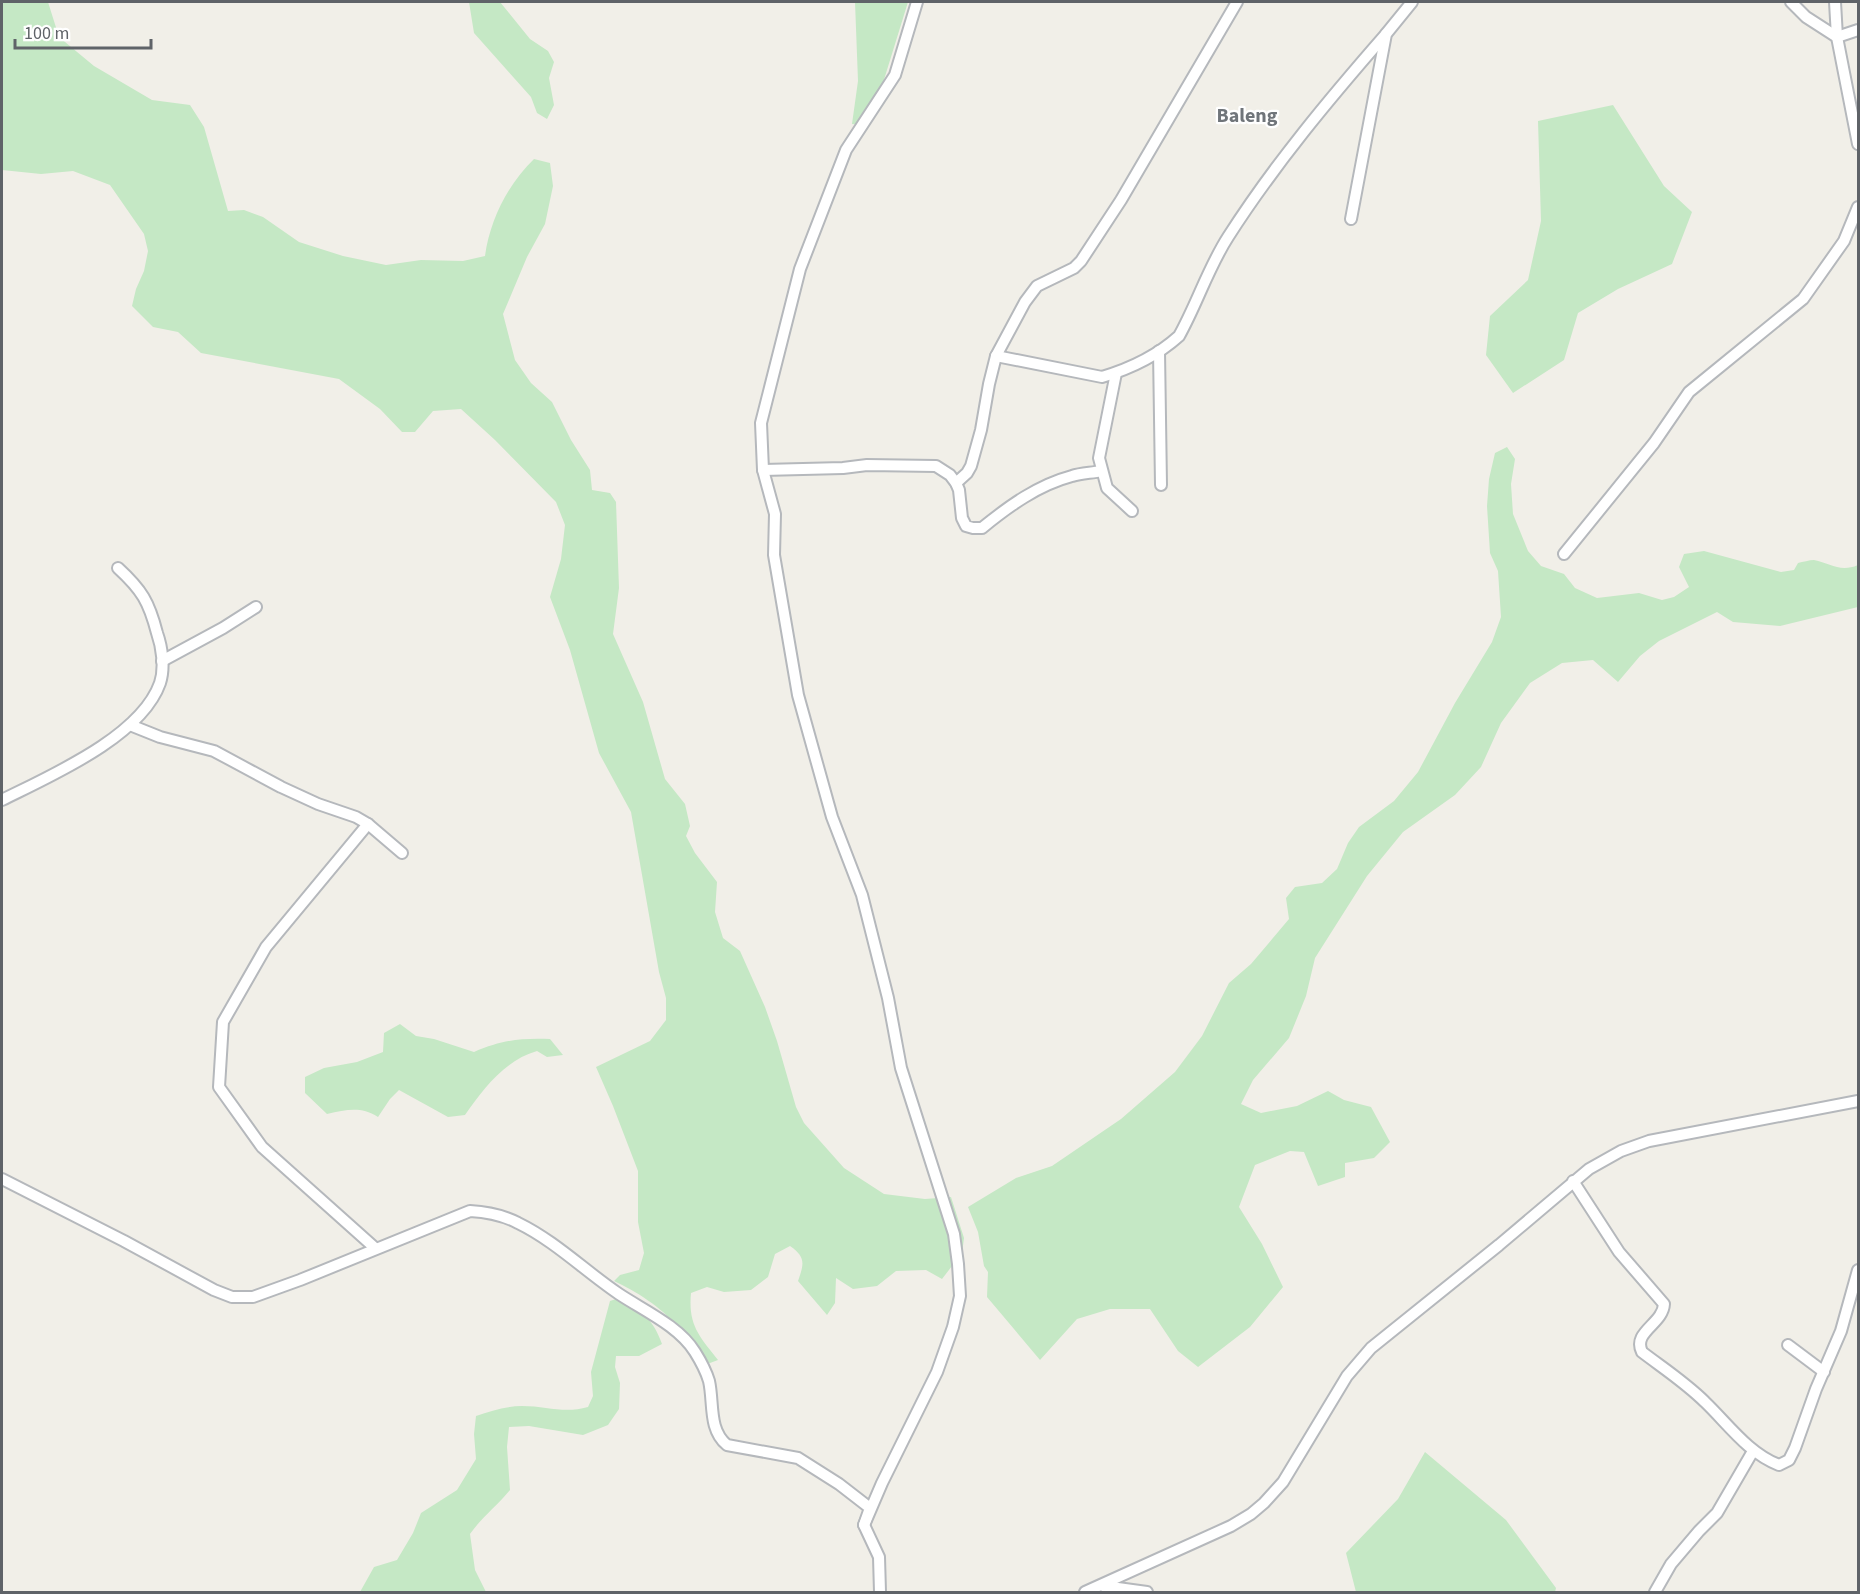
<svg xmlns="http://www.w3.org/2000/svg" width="1860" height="1594" viewBox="0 0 1860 1594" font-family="'Source Sans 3',sans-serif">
	<rect width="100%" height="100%" fill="#f1efe8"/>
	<g fill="#c5e8c5">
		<path d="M2,2H48L59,37L94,66L152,100L190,105L204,127L228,211L244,210L263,217L299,242L343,256L386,265L421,260L463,261L485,256C490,220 508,184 534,159L550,163L553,186L545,224L527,257L503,314L515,360L531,383L552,402L571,440L590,470L592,490L610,493L616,502L619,588L613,634L643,702L665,779L685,804L690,826L686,836L695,853L717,882L715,912L723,938L740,951L765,1007L777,1041L796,1107L804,1123L844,1168L884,1194L925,1199L951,1197L964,1238L962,1253L942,1279L926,1270L896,1271L877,1286L853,1289L836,1278L835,1303L827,1315L798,1281C804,1264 806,1257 790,1246L775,1254L768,1277L751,1290L724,1292L707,1287L691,1293C688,1325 699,1336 718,1360L710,1363L699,1362C692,1350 685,1337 676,1326C662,1307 635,1291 614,1281L620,1275L639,1270L644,1253L638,1222V1171L613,1106L596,1067L650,1041L666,1020V998L659,972L631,812L599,753L570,650L550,597L561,559L565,525L556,502L495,440L461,409L433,411L415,432H402L380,409L339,379L201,353L178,332L153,327L132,306L136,289L144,271L148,251L144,234L110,185L73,171L41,174L2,170Z"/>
		<polygon points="469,2 500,2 530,39 548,51 554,62 549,78 554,105 547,119 537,113 531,97 474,33"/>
		<polygon points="855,2 908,2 878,99 862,125 852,124 858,81"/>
		<polygon points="1613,105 1664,186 1692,212 1672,264 1618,289 1578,313 1564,360 1513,393 1486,355 1490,316 1528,280 1541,221 1538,121"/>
		<path d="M1507,447L1515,459L1511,484L1513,514L1528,551L1541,566L1564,574L1575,588L1597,598L1639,593L1662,600L1674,597L1689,587L1679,567L1684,554L1704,551L1781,572L1794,570L1798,563C1803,562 1809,560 1814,560C1830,563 1840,573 1858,565V607L1780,626L1733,622L1717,612L1659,641L1640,656L1618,682L1593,660L1562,663L1530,683L1501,723L1481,767L1455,795L1403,832L1367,876L1315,958L1306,996L1289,1038L1253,1080L1241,1104L1261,1113L1297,1106L1328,1091L1344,1100L1371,1107L1390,1142L1374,1158L1345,1163V1177L1318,1186L1304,1152L1290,1151L1255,1165L1239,1207L1262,1244L1283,1287L1250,1327L1198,1367L1178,1351L1150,1309H1110L1077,1319L1040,1360L987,1297L988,1272L984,1266L978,1232L968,1207L1016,1178L1052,1166L1121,1119L1175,1072L1202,1036L1229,983L1251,964L1289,919L1286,898L1295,887L1322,883L1337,869L1348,843L1359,827L1394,801L1418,772L1455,703L1492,642L1501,617L1498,571L1490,553L1487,506L1489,479L1495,453Z"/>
		<path d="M400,1024L416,1036L434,1039L474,1052C502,1040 520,1038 550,1039L563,1055L547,1057L537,1051C505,1060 483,1089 465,1115L448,1117L399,1090L390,1099L378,1117C360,1106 347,1110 327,1114L305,1093V1077L324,1068L357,1062L383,1052L384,1033Z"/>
		<path d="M619,1298C642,1314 652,1316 662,1344L639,1356H616L615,1367L620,1383L619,1409L608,1425L583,1435L529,1426L509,1427L507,1447L510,1490C497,1506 481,1518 470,1534L475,1570L486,1592H360L374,1567L397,1560L413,1533L421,1513L457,1490L476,1459L474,1434L476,1416C491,1411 506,1406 522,1406C547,1406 564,1414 588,1407L593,1396L591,1372L610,1301Z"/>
		<polygon points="1425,1452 1506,1520 1556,1588 1555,1592 1356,1592 1346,1553 1398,1499"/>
	</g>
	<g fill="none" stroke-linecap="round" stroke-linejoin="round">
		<defs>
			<g id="street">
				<polyline points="1791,2 1806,17 1837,37 1858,30"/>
				<polyline points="1835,2 1837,37 1858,144"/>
				<polyline points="1351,219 1386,34 1412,2"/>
				<polyline points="1159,351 1161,485"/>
				<path d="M996,356L1102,377C1129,369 1158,355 1179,336C1197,304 1208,268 1228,237C1274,165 1330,98 1386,34"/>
				<polyline points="1116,373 1099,458 1107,488 1132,511"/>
				<path d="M763,470L843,468L867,465L936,466L950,475L956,483L959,490L962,518L966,526L973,528H982C1009,506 1038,485 1072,476C1081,473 1092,473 1101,471"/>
				<polyline points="956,483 967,473 971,466 981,430 989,384 996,356 1025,302 1037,286 1074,268 1081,261 1121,200 1237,2"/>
				<polyline points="1564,554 1654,443 1689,392 1803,299 1844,241 1858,207"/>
				<polyline points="162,661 223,628 256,607"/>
				<polyline points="130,725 160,737 214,751 281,787 318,804 356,817 368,824 402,853"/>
				<path d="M2,800C50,776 141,737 160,683C165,668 162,647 157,633C149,602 142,590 118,568"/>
				<polyline points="368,824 266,947 223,1022 219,1087 262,1147 375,1248"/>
				<path d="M2,1179L124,1241L214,1290L232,1297H253L300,1280L470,1211C487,1212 503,1215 518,1223C555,1241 585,1271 619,1294C643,1310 679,1326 695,1352C700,1360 706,1371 709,1381C714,1403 708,1429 727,1445L798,1458L839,1484L870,1508L864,1525L879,1557L880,1592"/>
				<path d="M1573,1181L1619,1252L1664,1304C1663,1324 1632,1332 1642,1352C1663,1368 1686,1383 1705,1402C1728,1424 1748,1453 1779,1465L1789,1460L1795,1448L1816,1389L1841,1331L1858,1270"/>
				<polyline points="1788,1345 1824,1372"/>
				<polyline points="864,1525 882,1483 937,1372 953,1327 960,1296 958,1264 954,1234 901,1068 888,998 862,895 832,817 798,695 774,555 775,514 763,470 761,423 800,269 846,150 895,75 917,2"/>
				<polyline points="1103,1586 1147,1592"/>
				<polyline points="1085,1592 1231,1526 1251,1514 1264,1503 1283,1482 1347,1376 1371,1348 1499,1245 1589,1169 1621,1151 1649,1141 1858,1101"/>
				<polyline points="1655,1592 1671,1564 1699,1531 1717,1513 1753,1451"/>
			</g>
		</defs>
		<use href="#street" stroke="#b5b8bc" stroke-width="14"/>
		<use href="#street" stroke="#fff" stroke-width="10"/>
	</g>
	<g text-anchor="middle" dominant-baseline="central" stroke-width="4.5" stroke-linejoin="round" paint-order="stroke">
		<g font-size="20" font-weight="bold" fill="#70757a" stroke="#fff">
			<text x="1247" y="116">Baleng</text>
		</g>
	</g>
	<rect width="1860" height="1594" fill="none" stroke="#5f6368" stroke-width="6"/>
	<path d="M15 39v9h136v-9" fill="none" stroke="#5f6368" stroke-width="3"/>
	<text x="24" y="39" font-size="18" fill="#5f6368" stroke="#ffffff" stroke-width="4.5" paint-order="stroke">100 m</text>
</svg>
